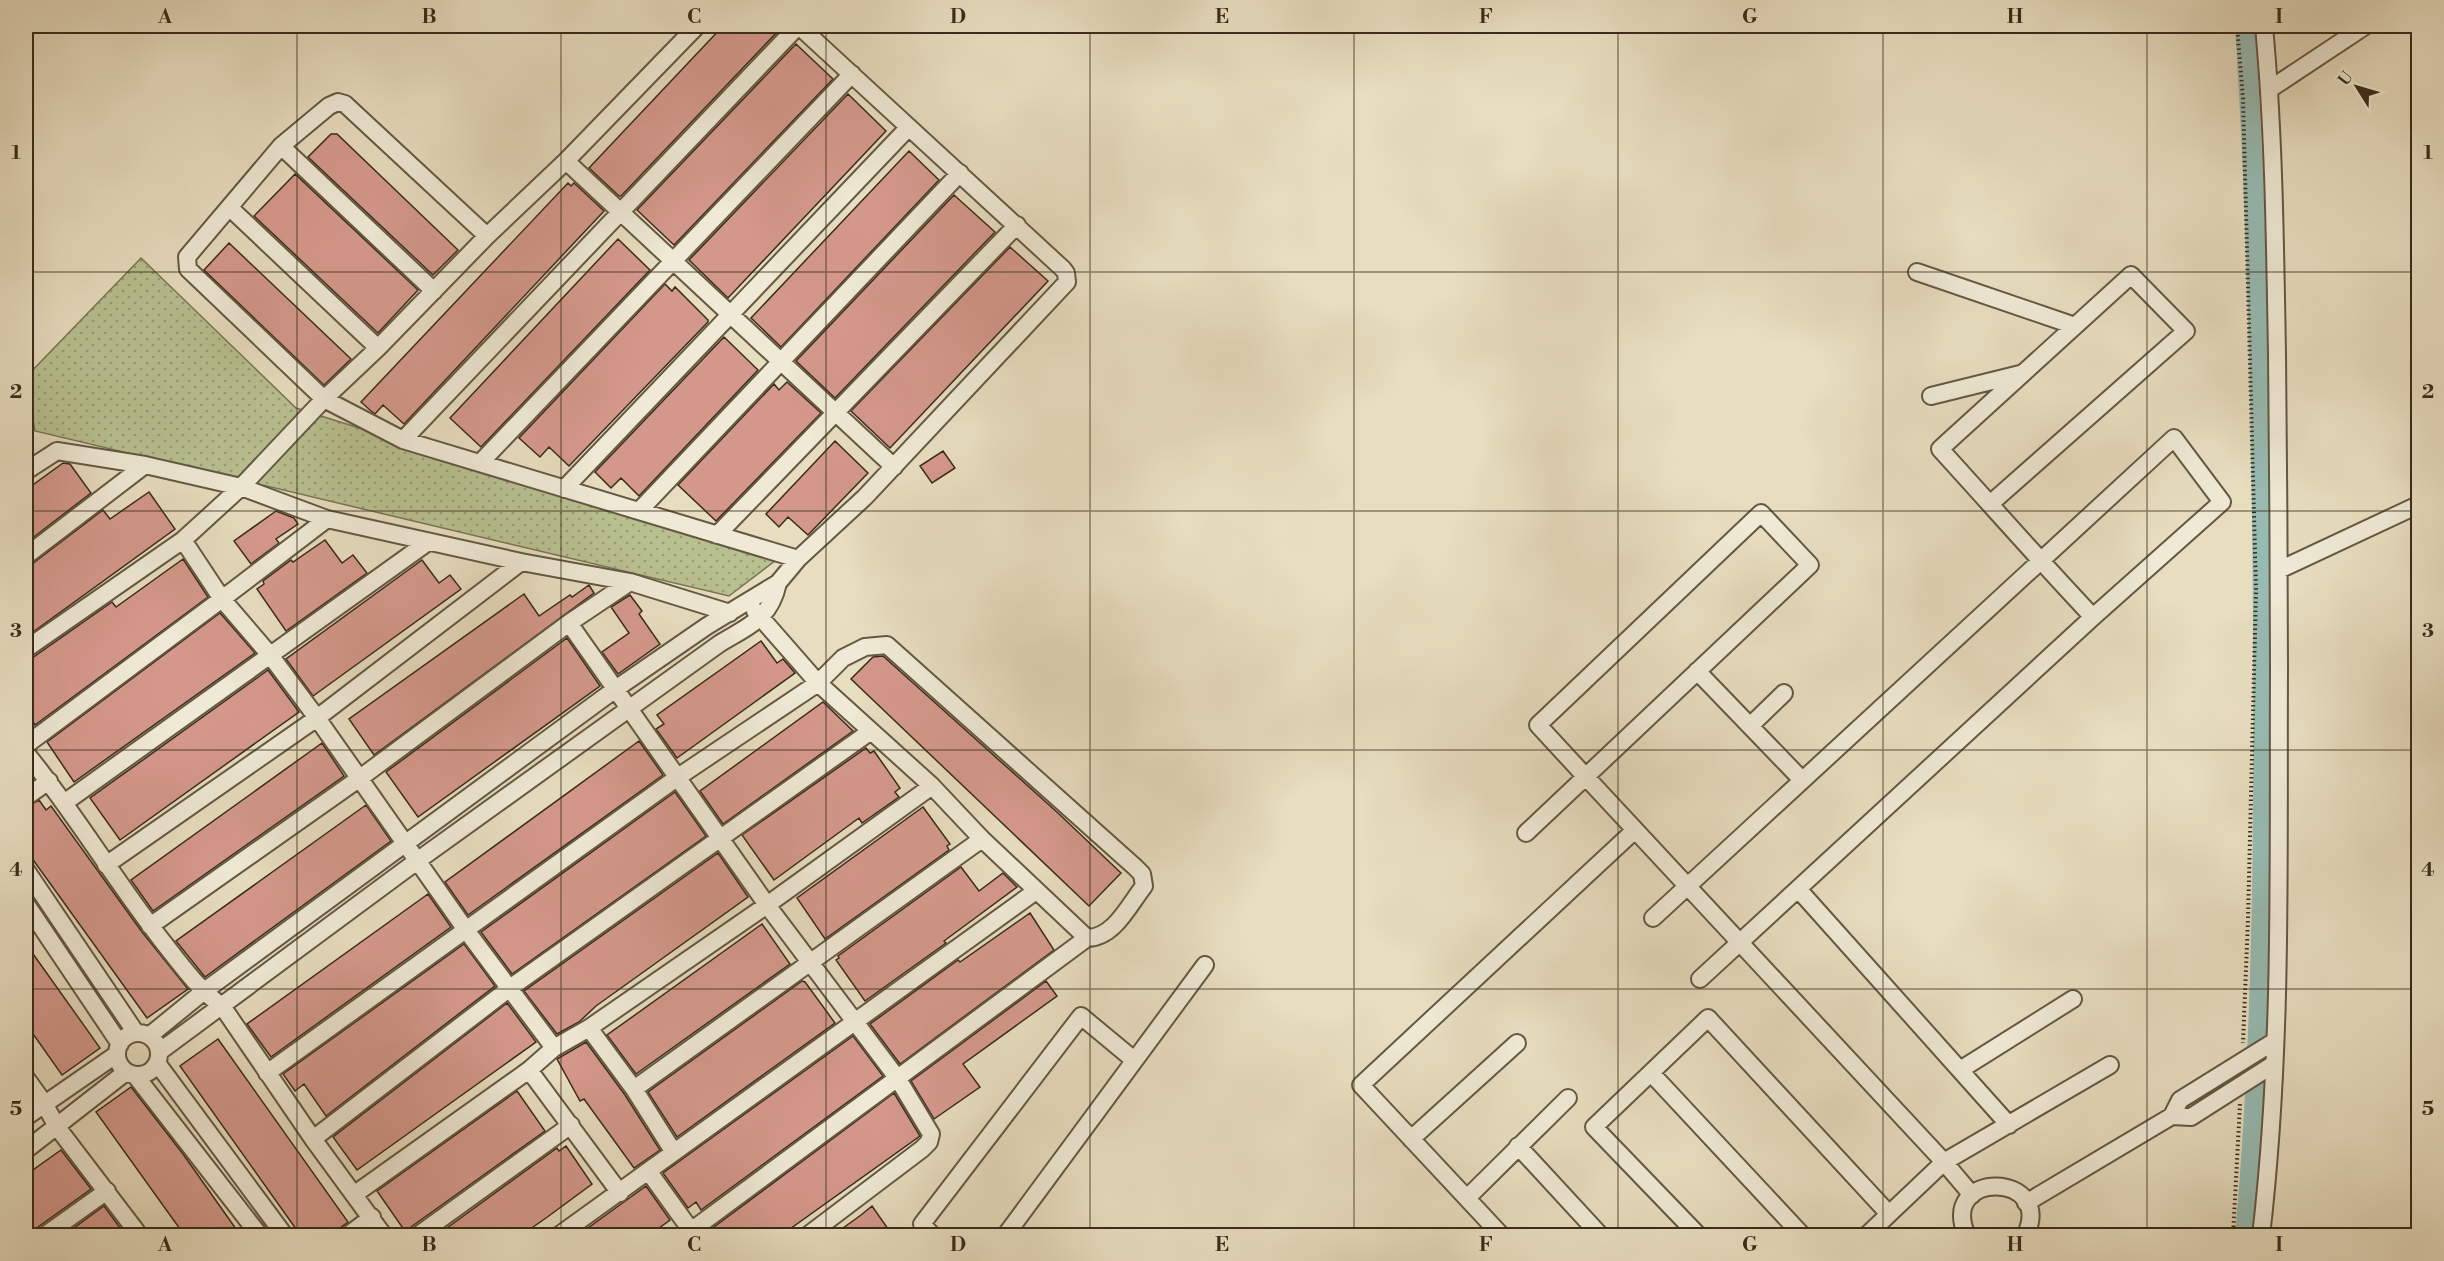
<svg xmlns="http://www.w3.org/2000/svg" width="2444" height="1261" font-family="'Libre Bodoni',serif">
<defs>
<pattern id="grass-dots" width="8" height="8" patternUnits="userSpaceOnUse" patternTransform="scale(1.5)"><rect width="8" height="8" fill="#b8c090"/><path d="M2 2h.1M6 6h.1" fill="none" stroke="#979c75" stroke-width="1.8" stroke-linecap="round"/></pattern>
</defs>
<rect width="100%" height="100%" fill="#e7ddbf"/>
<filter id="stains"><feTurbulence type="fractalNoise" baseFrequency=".00333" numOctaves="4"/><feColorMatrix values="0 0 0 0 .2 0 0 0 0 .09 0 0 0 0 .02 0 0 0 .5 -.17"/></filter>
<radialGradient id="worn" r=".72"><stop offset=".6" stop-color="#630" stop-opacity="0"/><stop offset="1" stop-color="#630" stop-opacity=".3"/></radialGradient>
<path fill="url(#grass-dots)" stroke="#787655" stroke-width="1.5" d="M141,258L296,408L776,560L729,596L35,431L26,377Z"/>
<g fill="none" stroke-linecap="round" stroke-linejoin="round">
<path stroke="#97bbb3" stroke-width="20" d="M2245,26C2258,228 2262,431 2263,634C2264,834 2263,1035 2245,1236"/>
</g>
<path fill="#d4988b" stroke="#392b1a" stroke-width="1.5" d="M723,26H776L780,29L621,196H619L589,168Z
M796,44L833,79L674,245L637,210Z
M848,94L886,131L728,298L689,260Z
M331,134H337L458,250L433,275L308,157Z
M909,151L939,180L781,347L751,318Z
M295,174L418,290L378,333L254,216Z
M568,183L571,186L574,183L604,211L404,424L383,405L375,414L371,411L361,402Z
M954,195L995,232L835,398L796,361Z
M618,239L650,270L481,447L450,418Z
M229,243L351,359L324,385L204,270Z
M1010,247L1048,281L890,448L851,411Z
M665,284L672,291L675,287L708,320V322L569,466L549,447L540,457L519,438Z
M724,337L758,370L639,496L621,478L611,488L595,472Z
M787,382L821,413L716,521L678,485L774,384L779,390Z
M835,441L868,473L808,535L788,517L779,527L766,514Z
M943,451L955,468L932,483L920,466Z
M63,463L70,464L91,493L26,543V490Z
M149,492L175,529L26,637V566L32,564L103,510L110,519Z
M276,511L294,518L298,524L276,539L279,543L251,564L234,541Z
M325,540L342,563L353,555L367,573L286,631L257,589L264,584L263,581L291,560L293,562Z
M183,559L208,597L35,725L26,711V659L32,658L112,602L116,607Z
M422,560L439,583L450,575L461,589L313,696L286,659Z
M589,585L594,593L374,755L349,719L524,594L539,616L570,595L572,597Z
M630,595L642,611L639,614L660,644L618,674L602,652L629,633L611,607Z
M220,613L255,653L74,782L47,742Z
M567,638L600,686L418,817L386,772Z
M761,641L777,663L783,659L795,673L677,758L656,729L664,724L657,715Z
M883,656L1058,813L1121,873L1089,906L851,679L873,657Z
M268,670L299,712L120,840L90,798Z
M823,702L853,731L723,824L700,791Z
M639,741L663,775L468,915L445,882Z
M322,743L344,776L153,911L131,880Z
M866,748L870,753L874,751L900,788L895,792L899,797L862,823L859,818L774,880L742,835Z
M675,792L706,836L512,974L481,932Z
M39,800L46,810L51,806L142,932L188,989L147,1018L26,850V807Z
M366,805L391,841L205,977L176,941Z
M923,807L950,844L947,846L949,850L825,939L797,898Z
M718,853L748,897L596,1006L579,1022L557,1034L524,991Z
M961,867L979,891L1003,873L1017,887L944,941L946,943L865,1001L836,960L839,958L838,956Z
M428,894L451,927L271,1057L247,1024Z
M1030,913L1054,950L900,1064L870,1024L958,960L960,962Z
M762,924L790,964L636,1074L607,1035Z
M26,944L100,1048L62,1075L26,1024Z
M464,944L495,986L326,1116L304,1084L295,1091L283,1074Z
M802,981L805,982L835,1023L677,1137L648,1092Z
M1046,981L1057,996L963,1064L980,1087L934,1119L911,1081Z
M507,1003L536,1042L357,1170L333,1137Z
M853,1036L883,1076L701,1210L696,1202L688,1208L663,1173Z
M218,1039L348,1222L340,1228L337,1236H301L180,1066Z
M586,1042L625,1095L660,1150L634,1168L584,1099L580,1101L557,1059Z
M131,1087L183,1154L241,1236H185L96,1112Z
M517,1091L545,1131L411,1227L407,1234L377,1191Z
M894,1093L920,1136L780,1236H720L714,1227Z
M566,1146L592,1184L546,1218L520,1236H436L557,1148L559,1151Z
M61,1150L91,1189L38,1227L34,1236H30L26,1230V1175Z
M646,1186L670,1220L648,1236H577Z
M104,1206L126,1236H63Z
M872,1206L893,1236H832L861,1215Z"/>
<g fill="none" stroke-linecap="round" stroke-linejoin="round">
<defs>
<path id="street" d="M2270,89L2365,26
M281,146L434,291
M566,161L894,467
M230,208L378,348
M487,236L345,104L338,102L329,106L281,146L187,257L188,269L324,399L403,440L798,559
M1917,272L2075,326
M1931,396L2020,374
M403,440L798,26
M480,463L852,74
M26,471L57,451L145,465L241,487L327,519L521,562L630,582L730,613
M564,489L909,127
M1990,504L2186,331L2131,275L1940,449C1991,505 2041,562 2093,617
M639,511L960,173
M717,535L1017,225
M183,540L222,599L270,655L317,718L466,930L554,1048
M26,556L145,465
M2279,570L2418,505
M755,611L818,683L932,786L982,839L1087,938
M569,623L767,905L898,1079L931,1134L929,1142L922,1149L807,1236
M26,649L183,540L241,487L324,399L378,348L487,236L566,161L697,26
M1697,671L1802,780
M1750,726L1784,693
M26,745L222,599L327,519
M26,753C75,813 115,881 163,942C182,966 197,988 222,1006L313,1139L384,1236
M26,797L49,781
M64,803L428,542
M1526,833L1810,565L1761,513L1538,725L1585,776L1944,1162L1972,1195
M106,865L317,718L521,562
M26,870L136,1033
M1798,889L2009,1125
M26,904L120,1044
M1653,918L2174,438L2222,502L2093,617L1700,979
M150,926L360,778L569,623L630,582
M589,1028L634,1089L673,1151
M117 1054a21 21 0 1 1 42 0a21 21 0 1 1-42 0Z
M149,1036L203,992L617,688L707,626L778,583L798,559L865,497L1067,282L1066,273L1063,269L799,26
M159,1052L417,861L719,644C748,626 770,620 778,583
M157,1063L285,1236
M529,1070L620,1193
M1960,1070L2073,999
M267,1073L678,777L818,683L843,658L865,647L887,645L1135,867L1142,874L1144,886C1129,905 1114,938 1087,938L684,1236
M1651,1073L1803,1236
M135,1075L260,1236
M26,1078L44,1103L57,1127L140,1236
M634,1089L982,839
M2172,1116L2180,1100L2275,1041
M26,1117L117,1054
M313,1139L510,988L871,731
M1411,1139L1517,1043
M1518,1146L1601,1236
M26,1150L126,1072
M649,1172L695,1236
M355,1194L529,1070L554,1048L589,1028L767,905L932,786
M1467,1198L1568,1098
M2026,1203L2172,1116L2191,1117L2274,1064
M44,1236L107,1191
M347,1236L372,1217
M417,1236L571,1125
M558,1236L1036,891
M933,1236L922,1224L1081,1016L1134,1060
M1005,1236L1205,965
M1502,1236L1361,1085L1635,830
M1699,1236L1594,1127L1708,1018L1889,1214
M1866,1236L1944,1162L2110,1065
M1967,1236C1937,1168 2057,1172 2025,1236
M2261,1236C2283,1048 2278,858 2279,670C2279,565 2278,459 2277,354C2275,244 2274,135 2264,26"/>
</defs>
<use href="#street" stroke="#645843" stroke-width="20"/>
<path stroke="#392b1a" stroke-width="4" stroke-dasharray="1.5 3" stroke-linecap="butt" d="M2237,26L2243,99L2256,591L2248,919L2243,1043
M2233,1236L2240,1104"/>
<use href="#street" stroke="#efe9d5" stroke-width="16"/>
</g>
<path fill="none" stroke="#392b1a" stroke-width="1.5" stroke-opacity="0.55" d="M297,26V1236M561,26V1236M826,26V1236M1090,26V1236M1354,26V1236M1618,26V1236M1883,26V1236M2147,26V1236M26,272H2418M26,511H2418M26,750H2418M26,989H2418"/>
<rect width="2444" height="1261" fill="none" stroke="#e7ddbf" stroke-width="66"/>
<g transform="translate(2357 87) rotate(307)" stroke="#efe9d5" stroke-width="4.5" paint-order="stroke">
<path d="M0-4.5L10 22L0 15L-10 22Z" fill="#392b1a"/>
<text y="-9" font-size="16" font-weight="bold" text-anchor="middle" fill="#392b1a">U</text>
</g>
<rect x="33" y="33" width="2378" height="1195" fill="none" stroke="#392b1a" stroke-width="2"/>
<g font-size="20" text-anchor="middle" font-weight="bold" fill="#392b1a">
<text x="165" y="23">A</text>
<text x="429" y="23">B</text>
<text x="694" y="23">C</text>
<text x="958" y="23">D</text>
<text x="1222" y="23">E</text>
<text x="1486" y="23">F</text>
<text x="1750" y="23">G</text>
<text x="2015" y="23">H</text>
<text x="2279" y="23">I</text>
<text x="16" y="159">1</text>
<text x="2428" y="159">1</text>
<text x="16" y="398">2</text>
<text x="2428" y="398">2</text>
<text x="16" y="637">3</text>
<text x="2428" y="637">3</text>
<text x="16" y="876">4</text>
<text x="2428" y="876">4</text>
<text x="16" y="1115">5</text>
<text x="2428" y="1115">5</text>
<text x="165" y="1251">A</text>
<text x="429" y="1251">B</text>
<text x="694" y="1251">C</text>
<text x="958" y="1251">D</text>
<text x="1222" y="1251">E</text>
<text x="1486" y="1251">F</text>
<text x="1750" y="1251">G</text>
<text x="2015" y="1251">H</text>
<text x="2279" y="1251">I</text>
</g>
<rect width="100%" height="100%" filter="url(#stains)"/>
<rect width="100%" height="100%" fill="url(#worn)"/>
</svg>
